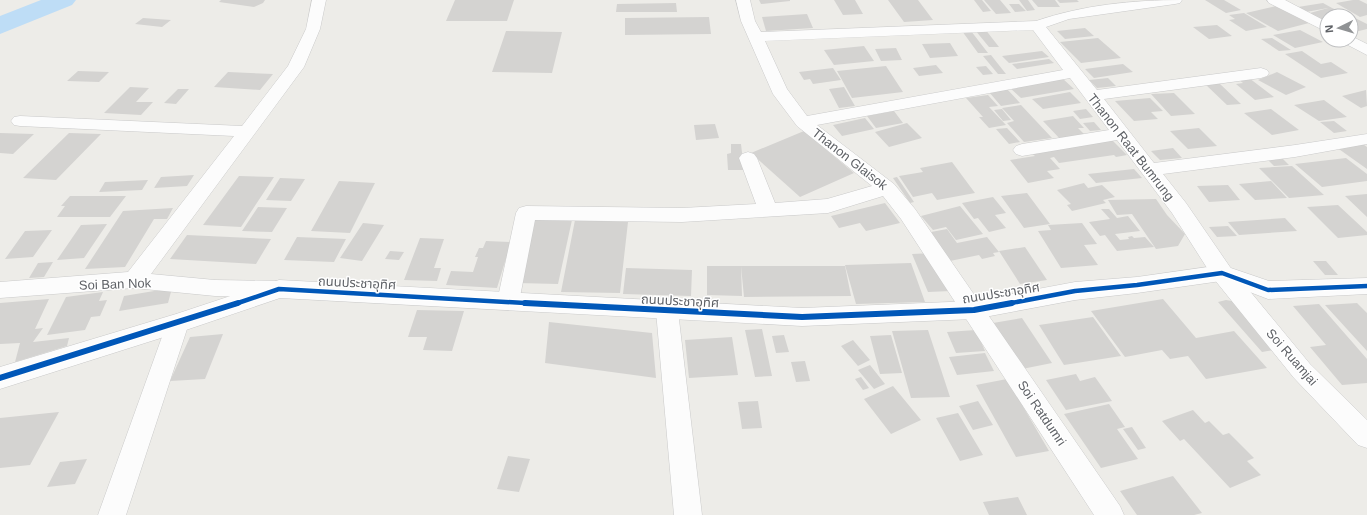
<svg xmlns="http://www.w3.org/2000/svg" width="1367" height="515" font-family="Helvetica,'Noto Sans Thai',sans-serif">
<rect width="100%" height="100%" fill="#edece8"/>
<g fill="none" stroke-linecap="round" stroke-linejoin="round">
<path fill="#beddf6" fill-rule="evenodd" d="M41,0H76L72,5L0,34V16Z"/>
</g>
<path fill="#d4d3d1" d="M221,0H265L263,3L254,7L219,2Z
M455,0H514L507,21H446Z
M759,0H790V1L761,4Z
M834,0H855L863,14L843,15Z
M888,0H918L933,20L904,22Z
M974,0H982L991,11L983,12Z
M984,0H1000L1011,13L996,14Z
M1019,0H1028L1035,10L1027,11Z
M1032,0H1055L1060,7H1038Z
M1057,0H1077L1079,2L1060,3Z
M1205,0H1224L1241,10L1226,13Z
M1353,0H1359L1367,4V15L1360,17L1336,3Z
M676,3L677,12H616L617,4Z
M1323,3L1332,8L1350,16H1327V22L1322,21L1310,13L1328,8L1306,12L1298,7Z
M1009,4H1019L1026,11L1015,12Z
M1276,6L1309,23L1278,31L1246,13Z
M1244,13L1267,27L1246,31L1229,20L1235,19L1229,15Z
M807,14L813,28L766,31L762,17Z
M1351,16L1367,24V29L1351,33Z
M709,17L711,34L625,35V18Z
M143,18L171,20L162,27L135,24Z
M1217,25L1232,36L1209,39L1193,27Z
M1085,28L1094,36L1065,39L1057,31Z
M985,29L999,47H989L975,30Z
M1300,30L1323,42L1295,48L1273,35Z
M506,31L562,32L552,73L492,72Z
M962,31H971L988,53H978Z
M1098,38L1121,58L1081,63L1060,42Z
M1272,38L1291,50L1279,51L1261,39Z
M950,43L958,56L930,58L922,44Z
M864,46L874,61L834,65L824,50Z
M896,48L902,60L881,61L875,49Z
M1042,51L1049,57L1009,63L1002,56Z
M1302,51L1321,64L1331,62L1348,73L1321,78L1285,54Z
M991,55L1006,74H998L983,56Z
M1049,59L1054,63L1017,69L1012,64Z
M1123,64L1133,72L1094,78L1085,69Z
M936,65L943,73L919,76L913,68Z
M886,66L903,92L852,98L837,71Z
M986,66L993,74L983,75L976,67Z
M833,68L841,80L813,84L810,79L804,80L799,72Z
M78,71L109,72L99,82L67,81Z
M228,72L273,74L260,90L214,87Z
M1277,72L1306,87L1286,95L1258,80Z
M1062,78L1074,89L1021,98L1009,87Z
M1108,78L1116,86L1097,88L1089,80Z
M1249,78L1274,97L1255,100L1236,84L1243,83L1238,79Z
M1219,83L1241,104L1227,105L1205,84Z
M130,87L149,88L136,102H153L141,115L104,113Z
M844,87L855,106L839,108L829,89Z
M178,89H189L176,104L164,103Z
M1007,89L1020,103L1001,106L989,92Z
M1366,90L1367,106L1361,108L1342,96Z
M1070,92L1081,103L1043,109L1032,99Z
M1174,93L1195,114L1171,116L1151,94Z
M988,95L998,106L989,107L1006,125L989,128L979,117H983L966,98Z
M1150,98L1163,111L1151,112L1158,119L1134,121L1115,101Z
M1324,100L1347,117L1319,121L1294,105Z
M1021,105L1052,138L1024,142L1007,123L1014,121L1002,108Z
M1002,109L1011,120L1003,121L994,110Z
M1086,109L1093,117L1080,119L1073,111Z
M1271,109L1299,130L1272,135L1244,113Z
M894,111L903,123L876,128L867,116Z
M1073,116L1084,128H1078L1087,137L1062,141L1043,121Z
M865,118L874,129L842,136L833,125Z
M1334,121L1347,131L1334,133L1320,122Z
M1094,122L1101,130L1090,131L1083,123Z
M907,123L922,138L889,147L875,132Z
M715,124L719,138L696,140L694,125Z
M1007,128L1020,142L1009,144L996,129Z
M1199,128L1217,146L1188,149L1170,131Z
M804,131L854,173L800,197L751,153Z
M0,133L34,134L13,154L0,153Z
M69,133L101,134L56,180L23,178Z
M1112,140L1127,155L1116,157L1114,155L1059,163L1054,157L1050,158L1060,169L1047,171L1054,178L1028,183L1010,160L1035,156L1030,152Z
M1360,142L1367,147V169L1336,147Z
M731,144H741L744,170H728L727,154L731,153Z
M1173,148L1182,158L1160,160L1151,151Z
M1346,158L1367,174V181L1322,187L1295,164Z
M1283,159L1289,165L1274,166L1268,160Z
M952,162L975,193L937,200L932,193L913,197L899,176L923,172L920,168Z
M1292,166L1324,195L1289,198L1259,168Z
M1134,169L1142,178L1096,183L1088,174Z
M194,175L187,186L154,188L161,177Z
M239,176L274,177L241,227L203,225Z
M897,177L914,202L910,203L893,178Z
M280,178L305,179L291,201L266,200Z
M148,180L142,190L99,192L105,182Z
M339,181L375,183L350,233L311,231Z
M1271,181L1287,198L1255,200L1239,184Z
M1084,183L1088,188L1102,185L1115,197L1103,200L1106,203L1072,211L1067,205L1071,204L1057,190Z
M1228,185L1240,200L1209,202L1197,186Z
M1027,193L1050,224L1024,228L1001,196Z
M1367,194V217L1345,196Z
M70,196H126L110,217H57L65,206H61Z
M993,197L1006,213L995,215L1006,228L989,232L978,218L974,219L962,203Z
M1156,199L1167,215L1185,234L1178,246L1156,249L1132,214L1117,215L1108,200Z
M885,203L900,223L866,231L860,223L839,228L831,216Z
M1338,205L1367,232V235L1338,238L1307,207Z
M960,206L983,234L956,240L946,227L933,230L921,216Z
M258,207L287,208L272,232L242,231Z
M173,208L167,219H154L125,267L85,269L123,211Z
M1101,209H1109L1117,218L1128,216L1140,231L1115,234L1120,240L1129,239L1128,237L1132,236L1134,238L1145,237L1154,247L1117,251L1105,235L1100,236L1089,222L1110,219Z
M1285,218L1297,231L1239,235L1228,222Z
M533,219L572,220L558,284L517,283Z
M575,220L628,222L620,293L561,292Z
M363,223L384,225L362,261L340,258Z
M1082,223L1097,244L1084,245L1098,265L1061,268L1038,231L1051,230L1048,225Z
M107,224L84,258L57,260L81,225Z
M1228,226L1237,236L1217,237L1209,227Z
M947,229L957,243L987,237L999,252L993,253L995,256L982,259L979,255L950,261L931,232Z
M52,230L33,257L5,259L25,231Z
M187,235L271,239L256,264L170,259Z
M297,237L346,239L334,262L284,260Z
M420,238L444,239L434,268H441L437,281L404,280Z
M486,241L511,242L497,288L446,285L451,271L473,272L478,257H475L479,248H483Z
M1025,247L1047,280L1020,284L999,251Z
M390,251L404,252L399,260L385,259Z
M934,253L951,291L928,292L912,254Z
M1313,261H1326L1338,275H1325Z
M53,262L44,277L29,278L38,263Z
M911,263L925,302L856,304L845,265Z
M707,266H741L742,296L707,295Z
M741,266H845L851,296L744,297Z
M626,268L692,270L691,296L623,294Z
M172,288L168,303L119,311L124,296Z
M103,292L99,301L107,300L100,316L91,317L85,330L47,335L66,297Z
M49,299L35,329L43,328L33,342L69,338L67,346L15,362L20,343L0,344V303Z
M1163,299L1196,338L1234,331L1267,368L1206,379L1188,356L1170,359L1162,350L1125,357L1091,311Z
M1226,300L1232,301L1239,305L1279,349L1262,352L1218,302Z
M1357,303L1367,313V351L1325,305Z
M1319,304L1367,359V383L1342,385L1310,347L1326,345L1293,306Z
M417,310L464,311L452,351L423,350L427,337H408Z
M1093,317L1121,356L1064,365L1039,325Z
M1022,318L1052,363L1022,369L993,323Z
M549,322L652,333L656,378L545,363Z
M762,329L772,376L755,377L745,330Z
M928,330L950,397L911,398L892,331Z
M976,330L985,351L956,353L947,332Z
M223,334L205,379L170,381L190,337Z
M784,335L789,352L776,353L772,336Z
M891,335L902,373L880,374L870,336Z
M732,337L738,375L689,378L685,340Z
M853,340L870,360L858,366L841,346Z
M985,353L994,371L957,375L949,357Z
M805,361L810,381L796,382L791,362Z
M870,365L885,384L874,389L858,370Z
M1076,374L1080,381L1095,377L1112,401L1066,410L1046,380Z
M861,377L869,388L863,390L855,379Z
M1007,379L1049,451L1016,457L976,385Z
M893,386L921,420L891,434L864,399Z
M758,401L762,428L742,429L738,402Z
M978,401L993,425L973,430L959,406Z
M1109,404L1125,427L1117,429L1138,459L1101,468L1064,414Z
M1193,410L1205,423L1209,421L1223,435L1229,433L1254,458L1247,461L1261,475L1230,488L1184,439L1180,441L1162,421Z
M59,412L30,465L0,468V418Z
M958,413L983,455L960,461L936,418Z
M1132,427L1146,448L1138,450L1123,429Z
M508,456L530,459L519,492L497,489Z
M87,459L75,484L47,487L60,462Z
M1173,476L1202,513L1194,515H1137L1120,491Z
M1018,497L1027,515H989L983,502Z"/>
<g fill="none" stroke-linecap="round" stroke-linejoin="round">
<defs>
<path id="street" d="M312,0H326L320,29L304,67L151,274L215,280L279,281L287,283L290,289L287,295L279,297L215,296L134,288L0,298V282L128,272L234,136L20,126L14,125L11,121L14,117L20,116L242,126L288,66L306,29Z
M736,0H750L755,21L761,32L1036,21C1083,5 1133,0 1182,0L1180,3L1175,4L1069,19L1046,27L1097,90L1261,68L1267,70L1269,73L1267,76L1261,78L1104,99L1154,163L1295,145L1367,134V144L1295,157L1163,174L1186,203L1230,267L1310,364L1367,420V448L1358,445L1294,378L1214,279L1172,213L1117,140L1022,156L1016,154L1013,150L1016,146L1022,144L1109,130L1070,78L817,125L894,184L915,209L1120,506L1124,515H1094L901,219L883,196L828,213L682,222L535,220L519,302L516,308L508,310L500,308L497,302L516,213L519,208L526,206L682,208L756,204L739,158L742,154L748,152L754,154L757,158L775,203L827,199L872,186L797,126L773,94L741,21ZM1033,30L1063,70L807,116L787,89L765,41Z
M1267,0H1285L1327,22V32L1269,3Z
M1351,36L1367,44V55L1344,43L1341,40H1351Z
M667,302L675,305L678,311L702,515H674L656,311L659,305Z
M178,314L186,317L189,323L126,515H98L167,323L170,317Z"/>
<path id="secondary" d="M1222,265L1269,281L1367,278V294L1268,299L1221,281L1137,293L1075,300L974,319L802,326L280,298L186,330L0,389V367L176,314L279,280L802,308L974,301L1075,282L1137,277Z"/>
</defs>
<use href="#street" stroke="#cacaca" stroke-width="1"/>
<use href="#secondary" stroke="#c9c9c9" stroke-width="1"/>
<use href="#street" fill="#fcfcfc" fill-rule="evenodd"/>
<use href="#secondary" fill="#fcfcfc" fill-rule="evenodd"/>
<defs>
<path id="cycleway-far1" d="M235,304L279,289L542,304
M1006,304L1075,291L1137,285L1222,273L1268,290L1367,286"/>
<path id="cycleway" d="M525,303L802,317L974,310L1012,303
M0,378L238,303"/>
</defs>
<use href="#cycleway-far1" stroke="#fff" stroke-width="7"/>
<use href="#cycleway" stroke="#fff" stroke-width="8"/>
<use href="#cycleway-far1" stroke="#0057b8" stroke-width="4.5"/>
<use href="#cycleway" stroke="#0057b8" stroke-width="6"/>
</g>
<g text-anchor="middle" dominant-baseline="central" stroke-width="3" stroke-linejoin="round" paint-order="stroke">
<g font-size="13" fill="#5e6166" stroke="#fff">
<text transform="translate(1131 147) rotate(52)">Thanon Raat Bumrung</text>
<text transform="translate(850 159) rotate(38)">Thanon Glaisok</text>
<text transform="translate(357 283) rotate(3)">ถนนประชาอุทิศ</text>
<text transform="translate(115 284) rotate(-2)">Soi Ban Nok</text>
<text transform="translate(1001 293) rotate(-9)">ถนนประชาอุทิศ</text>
<text transform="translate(680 301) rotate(3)">ถนนประชาอุทิศ</text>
<text transform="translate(1292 357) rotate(49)">Soi Ruamjai</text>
<text transform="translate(1042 413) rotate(56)">Soi Ratdumri</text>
</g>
</g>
<g transform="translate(1339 28) rotate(265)"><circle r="19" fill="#ffffff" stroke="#bfc0c2"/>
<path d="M0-3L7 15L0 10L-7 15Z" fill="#909294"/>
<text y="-6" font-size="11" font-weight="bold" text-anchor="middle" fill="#5e6166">N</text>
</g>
</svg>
